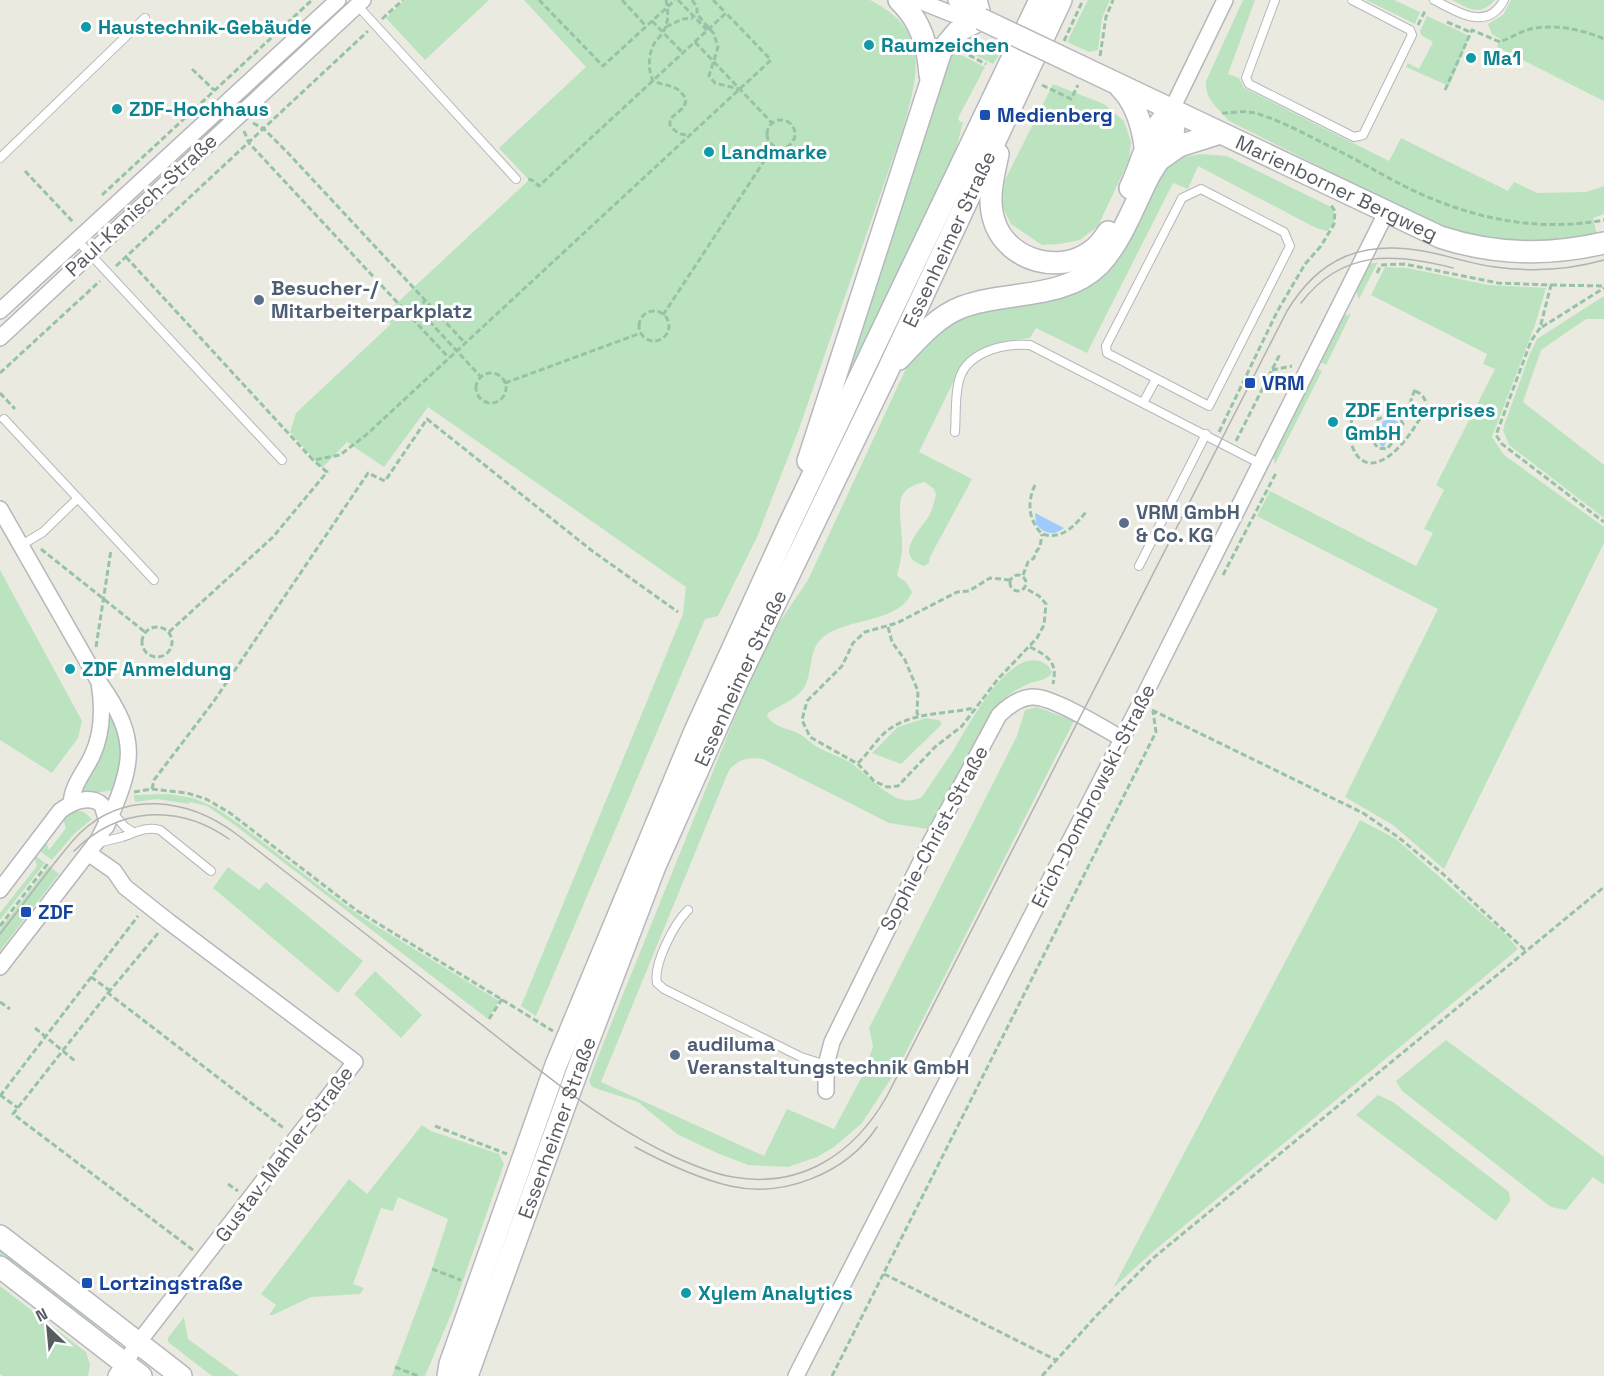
<svg xmlns="http://www.w3.org/2000/svg" width="1604" height="1376" font-family="'Space Grotesk',sans-serif">
<rect width="100%" height="100%" fill="#ebeae0"/>
<path fill="#bce3bf" d="M405,0H489L425,60L386,18Z
M524,0H870C932,31 918,74 903,129L799,429L757,537L718,616L705,619L536,1016L521,1006L683,614L686,587L428,407L384,467L347,442L322,468L290,432L296,413L391,324L383,316L529,180L499,148L586,67Z
M1088,0H1110L1102,18L1098,50L1089,52L1067,42Z
M1243,0H1255L1228,74L1239,78L1244,88L1389,161L1401,138L1508,191L1514,182L1537,193L1586,192L1604,186V214L1593,218L1597,235L1546,242L1501,240L1457,231L1412,213L1229,121C1217,106 1205,101 1206,81Z
M1366,0H1394L1420,12L1415,24Z
M1452,0H1495C1479,17 1470,9 1452,0Z
M1511,0H1604V101L1497,47L1500,39L1492,34L1488,24L1503,15Z
M1427,16L1470,36L1449,86L1406,67L1408,63L1419,69L1433,42L1421,35L1420,31Z
M974,36L1003,49L993,64L957,46L961,42Z
M951,50L985,67L958,118L960,122H963L954,157L831,418Z
M1053,84L1104,104L1124,121L1131,142L1129,160L1098,226L1080,240L1059,244L1042,245L1011,224L1001,204L1005,180Z
M1183,151L1185,157L1201,154L1227,156L1331,207C1337,216 1335,224 1327,231L1316,228L1198,166L1188,189L1173,183L1087,353L1036,328L1030,338C1004,341 979,343 962,364L919,452L972,479L930,557L929,563L924,566C891,555 922,529 930,514C933,508 934,501 936,495L934,489L925,482C916,484 906,487 902,496C897,504 903,536 902,548C902,557 899,567 897,576L906,582L912,592C899,624 845,617 821,639C809,650 812,673 805,686C799,698 779,706 768,713L767,716C775,729 791,728 803,736C806,738 810,742 814,745C825,752 839,756 851,763C866,774 878,788 895,797C904,801 913,802 922,797C932,782 943,766 953,751C968,727 1006,652 1039,661C1046,663 1050,667 1052,673C1045,682 1035,680 1026,685C1015,690 1005,697 997,705L928,829L889,823L763,759C749,757 739,759 729,770L601,1082L764,1156L787,1109L834,1129L865,1071L873,1046L869,1028L1017,736L1025,710L1037,707L1074,721L898,1068L862,1123L834,1147L817,1157L788,1167L748,1165L717,1153L677,1134L638,1102L592,1087L589,1081L603,1044L751,677L779,623L808,580L909,362L924,341L957,316L1054,295L1150,181Z
M1378,262L1359,299L1355,289L1370,264Z
M1385,267L1408,268L1488,285L1546,288L1535,325L1492,437L1504,455L1604,527V543L1444,869L1393,825L1345,797L1438,609L1257,516L1270,491L1416,566L1433,533L1424,529L1444,490L1436,485L1495,369L1483,364L1487,354L1371,295Z
M1604,296V319H1586L1541,350L1523,402L1604,465V518L1509,445L1503,430L1505,423L1529,356L1537,339Z
M1351,314L1326,365L1319,361L1341,316Z
M1316,367L1322,371L1275,464L1272,453Z
M0,570L82,721L78,738L52,773L0,740Z
M111,713C128,740 122,761 113,790L88,794L81,790L105,744Z
M926,718L939,720L942,724L901,764L872,753L898,727Z
M168,794L193,798L216,808L238,823L326,891L365,919L499,1001L488,1019L236,826L207,806L190,802L189,804L157,799L135,802L134,795Z
M74,810L84,812L92,819L74,834L52,860L37,849L45,839L49,850L66,828L62,816Z
M1360,820L1396,839L1506,935L1518,949L1155,1250L1113,1288Z
M33,854L45,863L0,920V913L37,866Z
M49,866L59,874L0,951V929Z
M228,867L259,890L266,882L363,961L338,993L213,888Z
M375,971L422,1015L401,1038L354,994Z
M1446,1040L1604,1157V1185L1593,1177L1566,1210L1551,1207L1402,1091L1396,1081Z
M1378,1095L1393,1102L1509,1192L1510,1201L1496,1221L1356,1115Z
M422,1125L431,1131L499,1154L504,1164L452,1312L425,1376H392L432,1269L448,1219L398,1197L393,1211L381,1208L353,1284L364,1288L360,1294L311,1297L273,1315H269L276,1305L261,1294L349,1179L367,1194Z
M0,1245L101,1320L92,1331L0,1258Z
M0,1286L86,1352L90,1365L88,1376H3L0,1374Z
M184,1317L188,1339L239,1376H212L168,1342V1338Z"/>
<path fill="#9fccfc" d="M1390,419L1397,421L1400,428L1392,439L1386,441L1384,447L1381,446L1377,440L1383,421Z
M1035,513L1064,528C1054,536 1044,534 1036,524Z"/>
<g fill="none" stroke-linecap="round" stroke-linejoin="round">
<defs>
<path id="lane" d="M1275,0L1246,78L1249,84L1354,137L1363,135L1412,35L1410,30L1352,0
M1434,0C1458,12 1487,32 1504,0
M357,5L516,179
M0,158L145,18
M1201,189L1284,232L1290,246L1209,406L1107,353L1106,346L1182,198Z
M77,240L282,460
M1143,403L1156,379
M4,419L154,580
M955,432C956,417 955,400 958,385C963,352 1003,343 1030,345L1261,464
M20,546L43,532L78,498
M1139,566L1206,434
M112,812L125,827L133,832
M98,843C106,841 114,839 122,837C135,833 145,826 160,830L211,871
M688,910C674,924 653,964 657,983L664,989L801,1057L826,1065"/>
<path id="street" d="M917,0L952,14L981,19
M956,0L981,19
M1171,111L1225,0
M0,311L338,0
M0,338L363,0
M0,509L99,682C141,741 133,764 106,827
M71,804C72,785 84,773 92,756C103,733 103,706 99,682
M88,853L114,871L125,887L168,921L355,1062L138,1343L116,1376
M0,890L60,811C72,802 90,794 102,805L107,822L98,840L0,967
M826,1091V1065L832,1042L927,849L999,715C1008,706 1019,698 1032,697C1053,696 1102,728 1123,739
M796,1376L1140,704L1386,213"/>
<g id="secondary">
<path d="M899,0C921,21 928,46 930,75"/>
<path id="s1" d="M1082,67L1440,237C1494,255 1548,256 1604,243"/>
<path d="M1120,87C1136,103 1142,124 1145,146"/>
<path d="M998,154C993,178 986,202 996,226C1011,261 1059,274 1090,252C1098,247 1103,240 1108,232"/>
<path d="M1162,158L1179,146L1220,133"/>
<path d="M1130,188C1144,159 1146,133 1171,111"/>
<path d="M899,359C918,339 936,317 962,307C1007,290 1063,301 1100,264C1122,240 1134,205 1149,176C1162,151 1181,142 1171,111"/>
<path d="M808,461L941,51L957,32L981,19L976,0"/>
<path d="M0,1236L181,1376"/>
<path d="M0,1267L141,1376"/>
<path d="M448,1376L450,1364L556,1065L695,731L788,527L1040,0"/>
<path id="s2" d="M467,1376L582,1058L655,866L738,680L887,372L1061,0"/>
</g>
</defs>
<use href="#lane" stroke="#b5b7bc" stroke-width="10"/>
<use href="#street" stroke="#b5b7bc" stroke-width="18"/>
<use href="#secondary" stroke="#b6b8be" stroke-width="24"/>
<path stroke="#96c3a7" stroke-width="3" stroke-dasharray="6 3" stroke-linecap="butt" d="M539,0L603,66L675,0
M622,0L646,26
M666,0C668,9 669,19 665,28C663,34 657,39 654,44C648,55 648,70 653,81C667,87 679,84 686,100L684,107L670,119V125C675,132 680,135 689,135
M678,0L707,30
M692,0L697,7V14L714,34L718,47L709,76L715,83L739,89
M713,0L726,13
M382,19L403,0
M652,21L683,53
M1447,22L1470,32
M1418,25L1425,11
M666,27L682,19L693,18
M1064,41L1083,0
M695,42L773,124
M961,51L986,64
M1100,56L1106,17L1113,0
M192,69L214,90
M1042,85L1071,99L1078,85
M1445,90L1472,30L1500,42C1510,38 1520,32 1530,29C1555,24 1581,29 1604,39
M1222,113C1231,113 1241,111 1249,112C1271,115 1309,136 1329,146C1354,158 1377,172 1402,185C1465,217 1534,233 1604,220
M767 134a14 14 0 1 1 28 0a14 14 0 1 1-28 0Z
M253,123L264,129L287,152L465,343
M244,131L249,143L449,358
M25,171L73,222
M102,195L312,0
M126,257L313,460L340,455L366,435L771,60L726,13L539,186L532,180L527,179
M116,266L368,31
M1377,273L1381,265L1404,264L1498,283L1551,285L1540,328L1531,341L1496,435L1502,444L1604,522
M1551,285L1604,286
M417,308L481,377
M639 326a15 15 0 1 1 30 0a15 15 0 1 1-30 0Z
M409,315L425,301
M663,315L774,146
M1542,327L1604,288
M1272,370L1292,366
M0,373L100,281
M476 388a15 15 0 1 1 30 0a15 15 0 1 1-30 0Z
M505,383L641,333
M1415,391C1423,394 1428,401 1425,410
M0,393L15,409
M1399,416L1392,414L1378,419L1375,444L1378,448L1387,449L1399,434L1403,424L1399,416L1408,409L1415,389
M1352,419C1345,442 1358,476 1386,458C1403,447 1415,427 1425,410L1409,406
M1219,432L1277,312L1305,264L1321,246L1334,224L1335,211L1330,204
M1236,441L1280,354
M1035,485C1027,502 1028,520 1042,534C1061,540 1074,527 1086,512
M41,549L145,632
M1010 583a8 8 0 1 1 16 0a8 8 0 1 1-16 0Z
M1023,575L1028,562L1034,558L1035,553L1040,547L1042,534
M1223,575L1276,473
M1010,580L990,578L969,591L957,592L897,623L865,632L853,643L842,666L807,701L802,720L810,737L858,764L874,781L887,787L898,786L935,747L962,726L998,679L1037,638L1044,625L1046,604L1039,596L1025,588
M142 642a15 15 0 1 1 30 0a15 15 0 1 1-30 0Z
M888,627L892,642L905,660L918,691L917,713L919,717
M169,632L273,537L327,472L313,460
M96,647L111,550
M1030,647C1048,656 1058,662 1053,684
M1152,710L1363,813L1398,837L1443,874L1526,951
M858,763C870,752 878,736 891,728C914,712 948,714 974,708
M152,789L154,780L214,701L368,473L385,481L427,419L591,550L678,612
M134,792L152,789L187,793L206,799L230,813L356,910L553,1031
M0,926L49,862
M91,977L109,990
M108,993L159,932
M0,1002L10,1009
M489,1019L502,999
M35,1028L75,1061
M0,1095L18,1108
M0,1096L138,916
M435,1126L507,1154
M228,1184L238,1191
M193,1250L13,1114L108,993L285,1129
M432,1269L461,1280
M884,1274L1056,1360
M395,1367L418,1376
M832,1376L1156,732L1153,711
M1042,1376L1097,1315L1152,1259L1604,887"/>
<use href="#lane" stroke="#fff" stroke-width="8"/>
<use href="#street" stroke="#fff" stroke-width="15"/>
<use href="#secondary" stroke="#fff" stroke-width="21"/>
<path stroke="#b1b2b2" stroke-width="1.5" d="M1301,303C1342,249 1394,253 1453,268
M74,851C118,807 178,803 229,839
M0,934C18,911 35,888 53,865C62,854 70,843 80,833C125,790 187,798 235,833C313,893 391,953 468,1014C535,1066 599,1122 677,1158C695,1166 714,1174 733,1177C801,1189 854,1154 887,1096L1287,311C1319,258 1362,240 1423,251C1447,255 1470,264 1495,267C1531,272 1569,270 1604,260
M635,1147C665,1163 696,1178 730,1186C783,1198 846,1174 877,1127"/>
<defs>
<path id="secondary-bridge" d="M981,19L1082,67"/>
</defs>
<use href="#secondary-bridge" stroke="#b6b8be" stroke-width="24" stroke-linecap="butt"/>
<use href="#secondary-bridge" stroke="#fff" stroke-width="21"/>
</g>
<g fill="#0f9aa8" stroke="#fff" stroke-width="2">
<circle cx="86" cy="27" r="6"/>
<circle cx="869" cy="45" r="6"/>
<circle cx="1471" cy="58" r="6"/>
<circle cx="117" cy="109" r="6"/>
<circle cx="709" cy="152" r="6"/>
<circle cx="1333" cy="422" r="6"/>
<circle cx="70" cy="669" r="6"/>
<circle cx="686" cy="1293" r="6"/>
</g>
<g fill="#1a4fb4" stroke="#fff" stroke-width="2">
<rect x="979" y="109" width="12" height="12" rx="3"/>
<rect x="1244" y="377" width="12" height="12" rx="3"/>
<rect x="20" y="906" width="12" height="12" rx="3"/>
<rect x="81" y="1277" width="12" height="12" rx="3"/>
</g>
<g fill="#5c6f8a" stroke="#fff" stroke-width="2">
<circle cx="259" cy="300" r="6"/>
<circle cx="1124" cy="523" r="6"/>
<circle cx="675" cy="1055" r="6"/>
</g>
<g text-anchor="middle" dominant-baseline="central" stroke-width="6" stroke-linejoin="round" paint-order="stroke">
<g font-size="20" font-weight="bold" fill="#0d838f" stroke="#fff" text-anchor="start">
<text x="98" y="27">Haustechnik-Gebäude</text>
<text x="881" y="45">Raumzeichen</text>
<text x="1483" y="58">Ma1</text>
<text x="129" y="109">ZDF-Hochhaus</text>
<text x="721" y="152">Landmarke</text>
<text x="1345" y="410">ZDF Enterprises<tspan x="1345" dy="23">GmbH</tspan></text>
<text x="82" y="669">ZDF Anmeldung</text>
<text x="698" y="1293">Xylem Analytics</text>
</g>
<g font-size="20" font-weight="bold" fill="#164399" stroke="#fff" text-anchor="start">
<text x="997" y="115">Medienberg</text>
<text x="1262" y="383">VRM</text>
<text x="38" y="912">ZDF</text>
<text x="99" y="1283">Lortzingstraße</text>
</g>
<g font-size="20" fill="#585b60" stroke="#fff">
<text stroke="none"><textPath href="#s1" startOffset="282">Marienborner Bergweg</textPath></text>
<text transform="translate(141 205) rotate(-43)">Paul-Kanisch-Straße</text>
<text stroke="none"><textPath href="#s2" startOffset="1236">Essenheimer Straße</textPath></text>
<text stroke="none"><textPath href="#s2" startOffset="750">Essenheimer Straße</textPath></text>
<text transform="translate(1093 796) rotate(-63)">Erich-Dombrowski-Straße</text>
<text transform="translate(934 838) rotate(-62)">Sophie-Christ-Straße</text>
<text stroke="none"><textPath href="#s2" startOffset="264">Essenheimer Straße</textPath></text>
<text transform="translate(284 1154) rotate(-53)">Gustav-Mahler-Straße</text>
</g>
<g font-size="20" font-weight="bold" fill="#4e5e75" stroke="#fff" text-anchor="start">
<text x="271" y="288">Besucher-/<tspan x="271" dy="23">Mitarbeiterparkplatz</tspan></text>
<text x="1136" y="512">VRM GmbH<tspan x="1136" dy="23">&amp; Co. KG</tspan></text>
<text x="687" y="1044">audiluma<tspan x="687" dy="23">Veranstaltungstechnik GmbH</tspan></text>
</g>
</g>
<g transform="translate(48 1328) rotate(334)" stroke="#ffffff" stroke-width="4.5" paint-order="stroke">
<path d="M0-4.5L10 22L0 15L-10 22Z" fill="#585b60"/>
<text y="-9" font-size="16" font-weight="bold" text-anchor="middle" fill="#585b60">N</text>
</g>
</svg>
